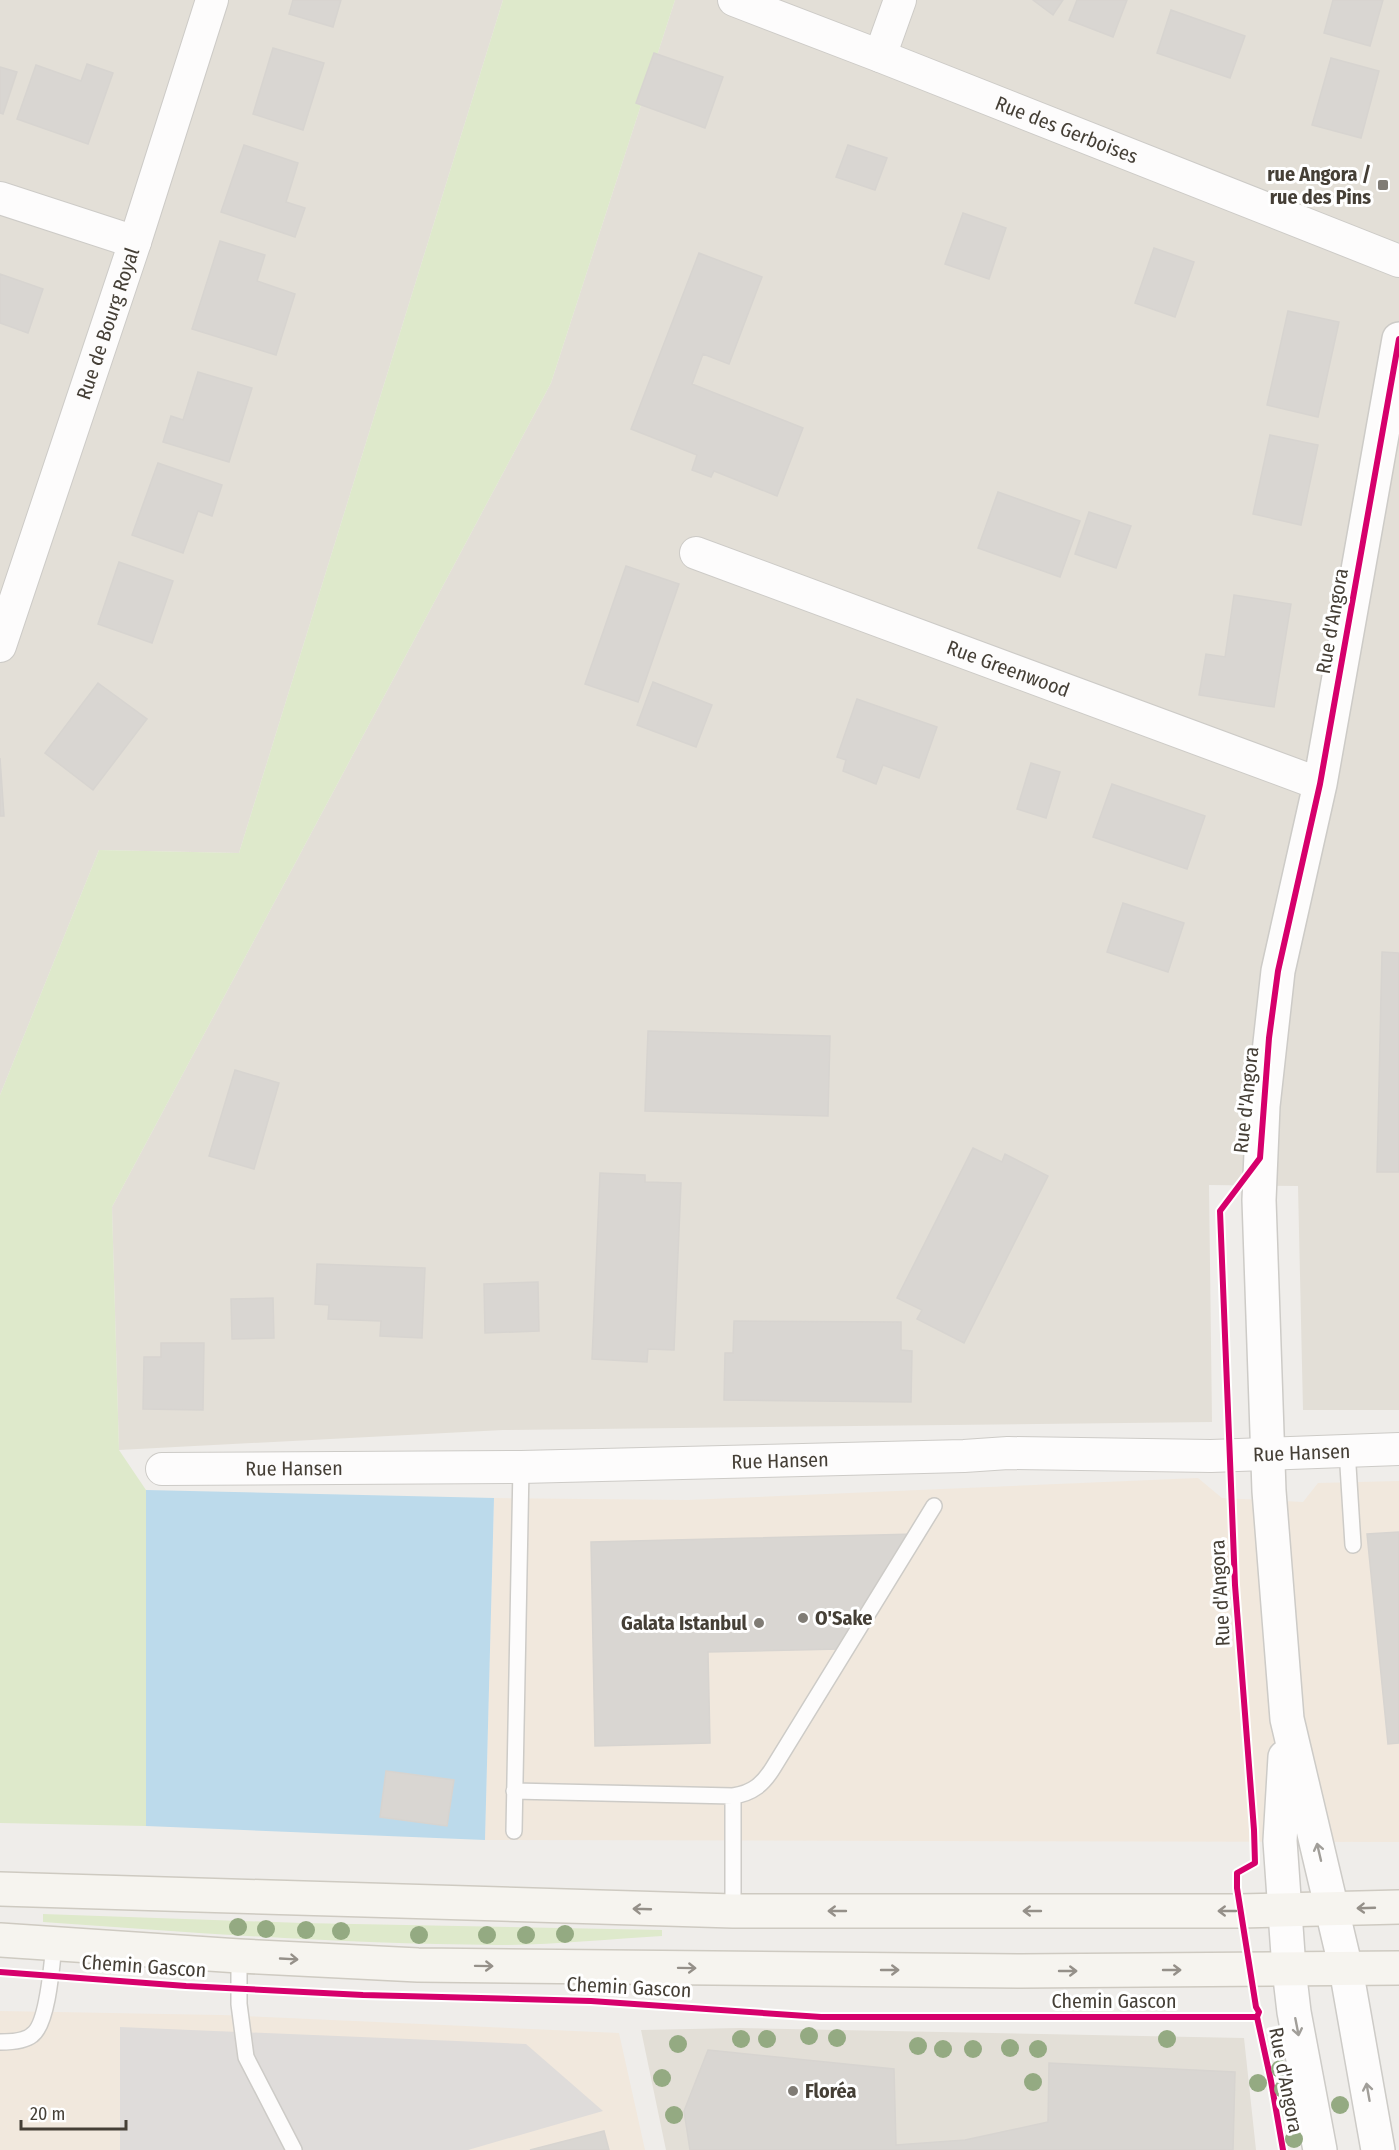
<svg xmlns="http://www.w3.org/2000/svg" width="1399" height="2150" font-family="'Fira Sans Condensed',sans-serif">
<rect width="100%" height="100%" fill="#efedea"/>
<path fill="#e3dfd7" d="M0,0H503L239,853L99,850L0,1095Z
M675,0H1399V1410H1303L1298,1186L1209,1185L1212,1422L503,1430L119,1450L112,1207L551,383Z
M739,2028L1244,2038L1256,2150H666L641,2030Z"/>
<path fill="#f1e8dd" d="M1198,1478L1222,1498L1303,1502L1318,1483L1399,1481V1842L485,1840L494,1498L687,1500Z
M0,2011L221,2015L619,2033L645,2150H0Z"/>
<path fill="#dee9cb" d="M503,0H675L551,383L112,1207L119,1450L146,1490V1826L0,1823V1095L99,850L239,853Z
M43,1914L302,1923L662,1930V1936C608,1939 553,1945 498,1945C346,1944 195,1933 43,1922Z"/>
<path fill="#dfdcda" d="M120,2027L526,2044L603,2111L468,2150H120Z"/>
<path fill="#bcdaeb" d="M146,1490L494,1498L485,1840L146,1826Z"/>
<path fill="#d9d6d2" stroke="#d7d4d0" stroke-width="1.5" d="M293,0H341L333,27L289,14Z
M1033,0H1063L1053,15Z
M1077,0H1127L1113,37L1069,20Z
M1333,0H1383L1370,46L1324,33Z
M1171,10L1245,36L1230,78L1157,53Z
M273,48L324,63L303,130L253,114Z
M654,53L723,77L705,128L636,103Z
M1331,58L1379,71L1361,138L1312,125Z
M87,64L113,73L88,144L17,119L36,65L81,81Z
M0,67L17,72L3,114L0,113Z
M244,145L298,163L286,202L305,208L295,237L221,212Z
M848,145L887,158L875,190L836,177Z
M963,213L1006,228L989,279L945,264Z
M220,241L265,255L257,281L295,294L276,355L192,329Z
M1154,248L1194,262L1175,317L1135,303Z
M699,253L762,277L729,364L703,354L692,384L803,428L777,496L714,471L711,477L692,470L697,455L631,429Z
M0,274L43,289L28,333L0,323Z
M1288,311L1339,322L1318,417L1267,405Z
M198,372L252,388L229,462L163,442L171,416L183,420Z
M1270,435L1318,445L1301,525L1253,514Z
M158,463L222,485L212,516L198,511L183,553L132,535Z
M998,492L1080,521L1060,577L978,548Z
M1089,512L1131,526L1116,568L1075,554Z
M119,562L173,581L152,643L98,624Z
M626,566L679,584L638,702L585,684Z
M1234,595L1291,604L1274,707L1199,695L1206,654L1225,657Z
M653,682L712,705L696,747L637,725Z
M98,683L147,719L93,790L45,753Z
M857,699L937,727L919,778L883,765L876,784L843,771L846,760L837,757Z
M0,758L4,816H0Z
M1031,763L1060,772L1046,818L1017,809Z
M1112,784L1205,816L1187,869L1093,837Z
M1123,903L1184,923L1168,972L1107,952Z
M1382,952L1399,953V1172H1377Z
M648,1031L830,1036L828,1116L645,1111Z
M235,1070L279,1083L254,1169L209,1156Z
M973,1148L1002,1162L1005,1154L1048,1176L964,1343L917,1319L922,1310L897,1298Z
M600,1173L645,1175V1182L681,1183L674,1350L648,1349L647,1362L592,1359Z
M317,1264L425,1268L422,1338L380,1336L381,1321L328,1319L329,1305L315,1304Z
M538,1282L539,1331L485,1333L484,1284Z
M273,1298L274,1338L232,1339L231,1299Z
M734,1321L901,1322V1350L912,1351L911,1402L724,1400L725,1353H733Z
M161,1343H204L203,1410L143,1409L144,1357H161Z
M1399,1532V1743L1388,1744L1367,1534Z
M915,1534L840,1649L708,1652L710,1743L595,1746L591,1542Z
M386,1771L454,1780L447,1826L380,1817Z
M708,2050L894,2069L896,2145L965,2140L1048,2122L1049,2063L1235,2072L1233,2150H690L684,2111Z
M604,2131L609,2150H530Z"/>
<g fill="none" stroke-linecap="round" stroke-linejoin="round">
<defs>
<path id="service" d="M1347,1450L1353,1545
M514,1791L733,1796C753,1793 763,1784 773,1768L934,1506
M514,1831L521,1467
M733,1911V1796
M239,1956V2004L246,2057L294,2150
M0,2042C9,2042 25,2041 32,2035C48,2024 52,1963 54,1944"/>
<g id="minor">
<path id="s1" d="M734,0L880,56L1399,261"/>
<path d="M880,56L900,0"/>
<path d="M0,198L135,242"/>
<path id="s2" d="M696,553L1320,784"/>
<path id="s3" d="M0,646L135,242L212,0"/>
<path id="s4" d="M162,1469L521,1467L964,1456L1008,1453L1211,1456L1399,1449"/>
</g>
<path id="tertiary" d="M1285,1757L1280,1841L1289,1969L1294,2012L1320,2150
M1378,2150L1346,1969L1287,1719L1269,1491L1259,1200L1263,1106L1278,971L1320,784L1399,339"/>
<path id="secondary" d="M0,1889L733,1911H1240L1399,1907
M0,1940L239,1956L418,1965L1021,1971L1399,1968"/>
</defs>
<use href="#service" stroke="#cdcbc7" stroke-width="18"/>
<use href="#minor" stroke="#cdcbc7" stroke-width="34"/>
<use href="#tertiary" stroke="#cdcbc7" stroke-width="36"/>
<use href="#secondary" stroke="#cecac1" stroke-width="36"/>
<use href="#service" stroke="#fdfcfc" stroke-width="15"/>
<use href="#minor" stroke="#fdfcfc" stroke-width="32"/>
<use href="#tertiary" stroke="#fdfcfc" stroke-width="33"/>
<use href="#secondary" stroke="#f6f4ef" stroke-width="33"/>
<defs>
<path id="cycleway" d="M0,1972L186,1986L363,1995L591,2001L821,2017H1257
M1257,2017L1259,2012L1256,2007L1237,1888V1873L1255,1863L1254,1830L1235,1585L1220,1211L1260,1158L1269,1038L1278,971L1320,784L1399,339
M1257,2017L1271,2081L1283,2150"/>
</defs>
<use href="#cycleway" stroke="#fff" stroke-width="10"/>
<use href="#cycleway" stroke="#d6006c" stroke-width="6"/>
</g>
<g fill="#94aa82">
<circle cx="238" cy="1927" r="9"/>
<circle cx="266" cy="1929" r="9"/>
<circle cx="306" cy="1930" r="9"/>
<circle cx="341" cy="1931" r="9"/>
<circle cx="565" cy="1934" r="9"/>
<circle cx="419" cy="1935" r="9"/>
<circle cx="487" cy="1935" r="9"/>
<circle cx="526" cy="1935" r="9"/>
<circle cx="809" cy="2036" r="9"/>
<circle cx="837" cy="2038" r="9"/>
<circle cx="741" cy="2039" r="9"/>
<circle cx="767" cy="2039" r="9"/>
<circle cx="1167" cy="2039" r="9"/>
<circle cx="678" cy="2044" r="9"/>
<circle cx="918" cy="2046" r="9"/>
<circle cx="1010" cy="2048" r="9"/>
<circle cx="943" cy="2049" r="9"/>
<circle cx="973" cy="2049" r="9"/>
<circle cx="1038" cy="2049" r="9"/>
<circle cx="1280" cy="2069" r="9"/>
<circle cx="662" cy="2078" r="9"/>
<circle cx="1033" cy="2082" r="9"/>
<circle cx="1258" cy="2083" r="9"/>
<circle cx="1283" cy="2089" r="9"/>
<circle cx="1340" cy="2105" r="9"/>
<circle cx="674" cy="2115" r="9"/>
<circle cx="1294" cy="2139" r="9"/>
</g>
<defs><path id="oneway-shaft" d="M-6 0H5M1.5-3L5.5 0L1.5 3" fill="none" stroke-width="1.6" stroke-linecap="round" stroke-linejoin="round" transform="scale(1.5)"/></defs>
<g stroke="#a19e99">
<use href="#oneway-shaft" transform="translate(1319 1852) rotate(-103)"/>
<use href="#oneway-shaft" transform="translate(1297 2027) rotate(79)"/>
<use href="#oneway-shaft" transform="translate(1368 2092) rotate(-100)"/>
</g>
<g stroke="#959089">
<use href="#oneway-shaft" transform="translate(1366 1908) rotate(178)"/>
<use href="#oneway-shaft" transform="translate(642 1909) rotate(-178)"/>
<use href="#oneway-shaft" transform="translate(837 1911) rotate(180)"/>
<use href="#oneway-shaft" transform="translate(1032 1911) rotate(180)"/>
<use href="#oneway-shaft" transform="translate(1227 1911) rotate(180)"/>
<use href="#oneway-shaft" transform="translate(289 1959) rotate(3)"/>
<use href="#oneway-shaft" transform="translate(484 1966) rotate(1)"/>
<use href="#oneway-shaft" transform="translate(687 1968) rotate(1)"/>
<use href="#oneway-shaft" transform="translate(890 1970)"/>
<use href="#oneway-shaft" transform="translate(1172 1970)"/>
<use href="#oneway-shaft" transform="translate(1068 1971)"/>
</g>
<g fill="#807c75" stroke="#fff" stroke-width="2">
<rect x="1377" y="179" width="12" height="12" rx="3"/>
<circle cx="803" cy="1618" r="6"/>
<circle cx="759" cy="1623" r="6"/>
<circle cx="793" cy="2091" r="6"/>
</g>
<g text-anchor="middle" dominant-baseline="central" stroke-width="6" stroke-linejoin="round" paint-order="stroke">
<g font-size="20" fill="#453f36" stroke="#fff">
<text stroke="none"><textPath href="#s1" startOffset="357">Rue des Gerboises</textPath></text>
<text stroke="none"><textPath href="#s3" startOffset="340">Rue de Bourg Royal</textPath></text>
<text transform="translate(1332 621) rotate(-80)">Rue d'Angora</text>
<text stroke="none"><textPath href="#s2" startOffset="333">Rue Greenwood</textPath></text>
<text transform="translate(1246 1100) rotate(-84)">Rue d'Angora</text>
<text stroke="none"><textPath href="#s4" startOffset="1140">Rue Hansen</textPath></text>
<text stroke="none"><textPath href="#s4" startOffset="618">Rue Hansen</textPath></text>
<text stroke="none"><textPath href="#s4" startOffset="132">Rue Hansen</textPath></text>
<text transform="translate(1220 1593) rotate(-93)">Rue d'Angora</text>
<text transform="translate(144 1966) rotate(4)">Chemin Gascon</text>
<text transform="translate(629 1987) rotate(3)">Chemin Gascon</text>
<text x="1114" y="2001">Chemin Gascon</text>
<text transform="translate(1286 2080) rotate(79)">Rue d'Angora</text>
</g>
<g font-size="20" font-weight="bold" fill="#453f36" stroke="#fff" text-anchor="end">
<text x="1371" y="174">rue Angora /<tspan x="1371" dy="23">rue des Pins</tspan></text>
<text x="815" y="1618" text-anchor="start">O'Sake</text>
<text x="747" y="1623">Galata Istanbul</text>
<text x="805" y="2091" text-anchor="start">Floréa</text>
</g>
</g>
<path d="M21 2120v9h105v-9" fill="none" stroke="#453f36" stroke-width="3"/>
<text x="30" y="2120" font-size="18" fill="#453f36" stroke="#ffffff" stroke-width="4.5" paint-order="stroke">20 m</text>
</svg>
